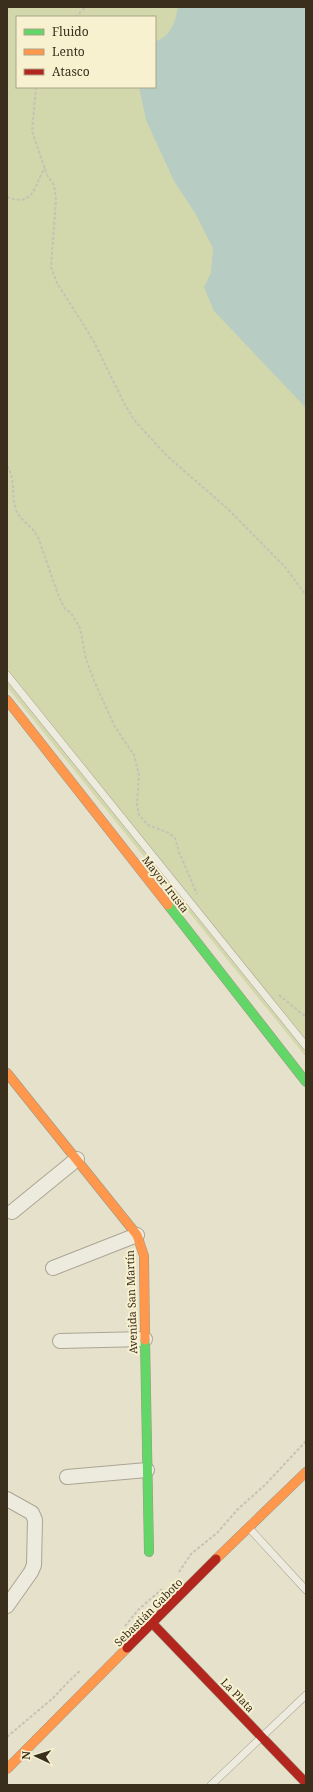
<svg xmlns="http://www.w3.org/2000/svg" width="313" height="1792" font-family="'Noto Serif',serif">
<rect width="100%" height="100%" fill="#e6e1cb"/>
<path fill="#d2d8ac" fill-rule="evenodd" d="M7,7H306V1057L7,687ZM17,17H155V87H17Z"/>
<path fill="#b7ccc2" d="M178,7H306V408L214,311L204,287L211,273L213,248L195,213L174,181L146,120L139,87H155V42C171,35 175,24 178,7Z"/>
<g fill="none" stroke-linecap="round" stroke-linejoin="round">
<defs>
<path id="lane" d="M7,675L306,1046
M249,1528L306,1590
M211,1785L306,1695"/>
<path id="street" d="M12,1212L77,1159
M53,1268L137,1235
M60,1341L145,1339
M67,1477L147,1470
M7,1499L32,1513L35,1520L34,1565L31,1572L7,1606"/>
<path id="fast" d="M168,905L306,1082
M145,1340L149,1552"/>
<path id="slow" d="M7,700L168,905
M7,1073L137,1235L144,1256L145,1340
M216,1559L306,1472
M7,1769L127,1648"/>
<path id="jam" d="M153,1624L306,1783
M127,1648L216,1559"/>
</defs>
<use href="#lane" stroke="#aba595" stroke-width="8"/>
<use href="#street" stroke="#aba595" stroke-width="16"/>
<use href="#fast" stroke="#9b9585" stroke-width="10"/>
<use href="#slow" stroke="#9b9585" stroke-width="10"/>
<use href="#jam" stroke="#9b9585" stroke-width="10"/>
<path stroke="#c6c2b5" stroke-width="2" stroke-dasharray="3 2" stroke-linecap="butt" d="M75,17L86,7
M36,87L32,131L47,175L54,185L56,200L51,267L57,283L93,340L125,405L135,421L167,456L228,509L285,567L306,595
M7,197C35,208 34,184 45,168
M7,466C16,480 11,495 16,510C20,520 32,526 38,537L59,597L65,609L71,613L80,628L86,659L95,683L115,727L134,755L139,775L137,804L139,815L148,825L169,833L175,838L179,852L197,894
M279,995L306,1017
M179,1572L191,1554L217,1533L238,1509L265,1485L306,1441
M125,1626L138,1610L162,1589
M7,1737L53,1698L70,1680L81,1670"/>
<use href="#lane" stroke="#edeade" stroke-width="7"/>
<use href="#street" stroke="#edeade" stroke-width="14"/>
<use href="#fast" stroke="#63d668" stroke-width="9"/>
<use href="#slow" stroke="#ff974d" stroke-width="9"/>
<use href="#jam" stroke="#b3261e" stroke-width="9"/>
</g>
<g text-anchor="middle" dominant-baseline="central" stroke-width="4" stroke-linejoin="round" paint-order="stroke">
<g font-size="11" fill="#3a2e1c" stroke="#f8f1d0">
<text transform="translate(166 884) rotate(52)">Mayor Irusta</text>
<text transform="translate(131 1302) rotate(-92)">Avenida San Martín</text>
<text transform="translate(148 1612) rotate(-45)">Sebastián Gaboto</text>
<text transform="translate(238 1695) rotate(46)">La Plata</text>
</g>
</g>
<rect width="313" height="1792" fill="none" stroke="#3a2e1c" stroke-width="16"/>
<rect x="16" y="16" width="140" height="72" fill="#f8f1d0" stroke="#aca388"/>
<rect x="24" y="29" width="20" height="6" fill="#63d668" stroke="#aca388"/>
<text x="52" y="36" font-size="12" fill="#3a2e1c">Fluido</text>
<rect x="24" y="49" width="20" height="6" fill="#ff974d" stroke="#aca388"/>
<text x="52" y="56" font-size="12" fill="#3a2e1c">Lento</text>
<rect x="24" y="69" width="20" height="6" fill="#b3261e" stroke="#aca388"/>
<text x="52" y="76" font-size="12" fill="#3a2e1c">Atasco</text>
<g transform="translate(36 1756) rotate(274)" stroke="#f8f1d0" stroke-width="3" paint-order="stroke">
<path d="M0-3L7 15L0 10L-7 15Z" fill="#3a2e1c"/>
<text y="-6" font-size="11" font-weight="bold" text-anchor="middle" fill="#3a2e1c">N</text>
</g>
</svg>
